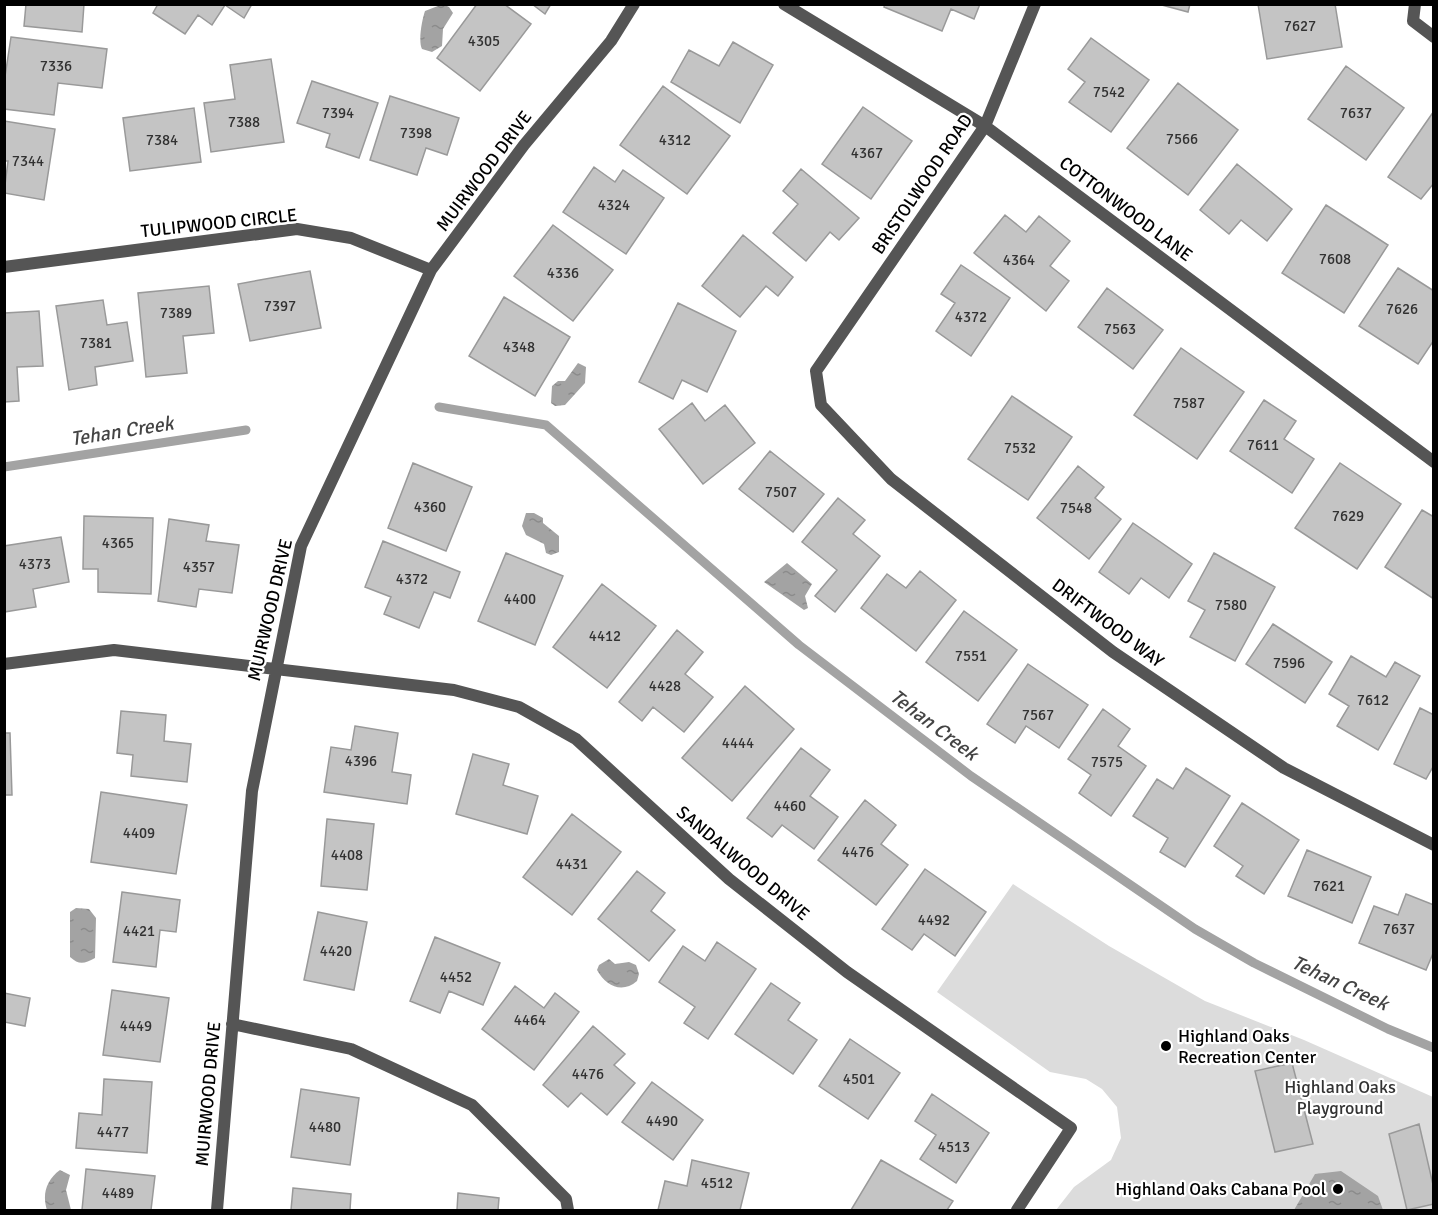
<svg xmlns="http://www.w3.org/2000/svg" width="1438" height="1215" font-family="Signika,sans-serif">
<defs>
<pattern id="water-ripples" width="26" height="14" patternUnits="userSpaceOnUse" patternTransform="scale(1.5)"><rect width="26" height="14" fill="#a3a3a3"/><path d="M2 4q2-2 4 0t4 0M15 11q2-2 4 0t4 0" fill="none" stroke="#8b8b8b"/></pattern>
</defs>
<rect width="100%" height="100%" fill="#fff"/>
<path fill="#dcdcdc" d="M1013,884L1109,946L1205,1001L1304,1040L1433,1097V1210H1056L1074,1187L1111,1160L1121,1138L1117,1107L1102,1089L1086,1079L1050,1072L937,992Z"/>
<path fill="url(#water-ripples)" d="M443,4L449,7L453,13L443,29L442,46L432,52L422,49C418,41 422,20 425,11Z
M578,363L586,367L585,383L565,405L555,406L551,403L552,386L558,381H565Z
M526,513H534L543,518V523L559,536V552L551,555L546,553L544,544L526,535L522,526Z
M787,563L812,584L805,596L808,608L804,610L764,582Z
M76,908L89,909L96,918L95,958C84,964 79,965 70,957V912Z
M609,959L615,964L629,962L636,965L639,974L637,981C622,994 606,986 597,970L599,965Z
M60,1170L70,1175L66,1190L71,1210H47C42,1195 46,1180 60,1170Z
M1341,1171L1378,1196L1383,1210H1294L1315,1174Z"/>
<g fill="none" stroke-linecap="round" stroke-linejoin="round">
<path stroke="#a3a3a3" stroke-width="9" d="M439,407L546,425L799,645L971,776L1195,929L1254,963L1388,1029L1434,1048
M4,467L246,430"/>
</g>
<path fill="#c4c4c4" stroke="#999" stroke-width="1.5" d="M26,4H84L82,32L24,26Z
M158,4H252L244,18L225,5L212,25L198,15L185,34L153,13Z
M477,4H504L531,24L480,91L437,58Z
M532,4H551L545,14Z
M885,4H980L974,19L951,9L942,31L884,7Z
M1158,4H1190L1188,12Z
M1258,4H1335L1342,47L1267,59Z
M11,37L107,49L102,88L58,83L54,115L4,109V83Z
M1091,38L1149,80L1111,132L1069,102L1085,82L1068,69Z
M733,42L773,65L740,123L671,82L689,50L719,66Z
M271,59L284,142L211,152L204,103L235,99L230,65Z
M1346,66L1404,108L1366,160L1308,119Z
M312,81L378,103L359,158L326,147L330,134L297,123Z
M1178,83L1238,130L1188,195L1127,148Z
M663,86L730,136L687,194L620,145Z
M390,96L459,118L447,155L426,148L417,175L370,160Z
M863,107L912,141L871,199L822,164Z
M194,108L201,162L130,171L123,118Z
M1434,111V183L1421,199L1388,177Z
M4,121L55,129L44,200L4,193L8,161H4Z
M1237,164L1292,209L1267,241L1241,220L1229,234L1200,210Z
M594,167L615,182L623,170L664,198L626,254L563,212Z
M801,169L859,218L839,240L830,232L806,261L773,233L798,204L783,191Z
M1326,205L1388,245L1344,313L1282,273Z
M1005,215L1026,232L1039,216L1070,241L1050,266L1069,281L1046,311L974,253Z
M553,225L613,270L573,321L514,276Z
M743,235L793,277L778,296L766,286L740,317L702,286Z
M961,265L1010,298L971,356L936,331L955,303L941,294Z
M1398,268L1434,291V340L1418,364L1359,326Z
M310,271L321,328L250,341L238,284Z
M209,286L214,333L183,336L187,373L146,377L138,293Z
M1107,288L1163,330L1133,369L1078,327Z
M504,297L570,337L535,396L469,356Z
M103,300L107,325L127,322L133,361L95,367L97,385L69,390L56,306Z
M678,303L736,331L707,392L682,380L673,399L639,382Z
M39,311L43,366L17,367L19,401L4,402L5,313Z
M1181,348L1244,392L1197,459L1134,415Z
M1012,396L1072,437L1028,500L968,459Z
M1264,400L1296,421L1284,439L1314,459L1292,493L1230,451Z
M692,403L705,421L725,405L755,443L703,484L659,429Z
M770,451L824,494L793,532L739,489Z
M413,463L472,487L446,551L388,528Z
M1340,463L1401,504L1357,569L1295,528Z
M1078,466L1104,487L1095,498L1121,519L1089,559L1037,518Z
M838,498L865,520L853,534L880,556L835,612L815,596L837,570L802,542Z
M1422,510L1434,517V599L1385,567Z
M84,516L153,518L151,594L98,592V569H83Z
M169,519L209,525L206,541L239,545L232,593L199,589L196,607L158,601Z
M1133,523L1192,564L1169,598L1141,578L1129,594L1099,572Z
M61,537L69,582L33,589L36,607L4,612V546Z
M383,541L460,572L450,598L434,592L419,628L384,614L391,597L365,587Z
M506,553L563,576L535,645L478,621Z
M1214,553L1275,587L1235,661L1190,637L1205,610L1188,601Z
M920,571L956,600L916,651L861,608L887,574L906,588Z
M602,584L656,626L607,688L553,647Z
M964,611L1017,650L978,701L926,662Z
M1273,624L1332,662L1305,703L1246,664Z
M677,630L703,652L685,674L713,697L684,732L653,707L642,721L619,702Z
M1351,656L1386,677L1395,662L1420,676L1378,750L1337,726L1349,706L1329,694Z
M1028,664L1088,705L1059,748L1026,726L1015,743L987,724Z
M745,686L794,729L732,801L682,758Z
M1420,708L1434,715V765L1426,779L1394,764Z
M1103,709L1130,729L1118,746L1146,766L1111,816L1079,793L1091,775L1068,759Z
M121,711L166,715L164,741L191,744L187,782L131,776L133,755L117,753Z
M355,726L398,733L392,772L411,775L407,804L324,792L331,747L351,750Z
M4,733H10L12,795H4Z
M801,748L830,770L810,796L838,817L814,849L782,825L772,837L747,818Z
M473,754L509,764L503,785L538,796L527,834L456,814Z
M1186,768L1230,796L1185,867L1160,852L1168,838L1133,816L1157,779L1173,789Z
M101,792L187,805L176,874L91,862Z
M865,800L896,825L881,844L908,865L876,905L818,860Z
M1242,803L1299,840L1264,894L1236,876L1243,866L1214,846Z
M572,814L621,852L572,915L523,877Z
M327,819L374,824L367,890L321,886Z
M1307,850L1371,877L1352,923L1288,896Z
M925,869L986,912L955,956L924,934L912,950L882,929Z
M637,871L665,893L651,911L675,930L649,961L598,919Z
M122,892L180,900L176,932L160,930L156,967L113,962Z
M1406,894L1434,905V951L1426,970L1359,943L1374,906L1398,915Z
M318,912L367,922L354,990L304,980Z
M435,937L500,963L483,1005L449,991L440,1013L410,1001Z
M717,942L756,969L708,1039L684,1023L695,1007L659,982L683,946L705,961Z
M771,983L800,1003L788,1020L817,1040L793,1074L735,1034Z
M515,986L544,1008L555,993L579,1012L534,1070L482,1029Z
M112,990L169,998L160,1062L103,1055Z
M4,993L30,998L25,1026L4,1022Z
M593,1026L625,1054L614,1065L635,1083L607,1115L581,1093L568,1107L543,1085Z
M850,1039L900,1073L868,1119L819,1086Z
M1292,1063L1313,1144L1275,1152L1255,1071Z
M104,1079L152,1082L147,1153L76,1148L79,1113L102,1115Z
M652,1082L703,1120L673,1160L622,1122Z
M301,1089L359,1098L350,1165L291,1157Z
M932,1094L989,1133L956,1183L920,1159L936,1135L915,1121Z
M1419,1124L1434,1189V1204L1407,1210L1389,1134Z
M692,1160L749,1173L740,1210H658L665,1181L687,1186Z
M881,1160L953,1201L947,1210H851Z
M86,1169L155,1176L151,1210H82Z
M293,1188L351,1194L350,1210H291Z
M458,1193L499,1198L498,1210H457Z"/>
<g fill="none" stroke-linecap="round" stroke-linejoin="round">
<path stroke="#555" stroke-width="12" d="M784,4L985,126L1434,462
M1035,4L985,126L816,371L821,405L891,479L1113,652L1284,768L1434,845
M1415,4L1413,21L1434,37
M4,267L297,229L351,238L431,270
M4,664L114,650L454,690L519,707L576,739L729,879L847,972L1071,1128L1017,1210
M232,1024L351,1049L472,1105L566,1199L568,1210
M217,1210L252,791L301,546L431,270L524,145L611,41L634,4"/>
</g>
<g fill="#000" stroke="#fff" stroke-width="2">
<circle cx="1166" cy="1046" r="6"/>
<circle cx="1338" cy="1189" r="6"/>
</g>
<g text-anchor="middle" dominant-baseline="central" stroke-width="4.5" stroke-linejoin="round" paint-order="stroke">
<g font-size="15" fill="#313131">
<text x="1300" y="26">7627</text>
<text x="484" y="41">4305</text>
<text x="56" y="66">7336</text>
<text x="1109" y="92">7542</text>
<text x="338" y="113">7394</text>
<text x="1356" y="113">7637</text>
<text x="244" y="122">7388</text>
<text x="416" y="133">7398</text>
<text x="1182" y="139">7566</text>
<text x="162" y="140">7384</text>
<text x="675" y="140">4312</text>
<text x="867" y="153">4367</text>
<text x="28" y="161">7344</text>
<text x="614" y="205">4324</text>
<text x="1335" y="259">7608</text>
<text x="1019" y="260">4364</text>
<text x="563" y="273">4336</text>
<text x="280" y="306">7397</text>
<text x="1402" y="309">7626</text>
<text x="176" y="313">7389</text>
<text x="971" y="317">4372</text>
<text x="1120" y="329">7563</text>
<text x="96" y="343">7381</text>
<text x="519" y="347">4348</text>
<text x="1189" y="403">7587</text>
<text x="1263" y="445">7611</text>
<text x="1020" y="448">7532</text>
<text x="781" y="492">7507</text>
<text x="430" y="507">4360</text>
<text x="1076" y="508">7548</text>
<text x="1348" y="516">7629</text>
<text x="118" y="543">4365</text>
<text x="35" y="564">4373</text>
<text x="199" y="567">4357</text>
<text x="412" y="579">4372</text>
<text x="520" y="599">4400</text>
<text x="1231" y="605">7580</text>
<text x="605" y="636">4412</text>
<text x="971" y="656">7551</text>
<text x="1289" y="663">7596</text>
<text x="665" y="686">4428</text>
<text x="1373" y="700">7612</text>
<text x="1038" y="715">7567</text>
<text x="738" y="743">4444</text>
<text x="361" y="761">4396</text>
<text x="1107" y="762">7575</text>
<text x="790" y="806">4460</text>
<text x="139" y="833">4409</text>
<text x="858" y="852">4476</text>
<text x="347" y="855">4408</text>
<text x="572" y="864">4431</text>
<text x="1329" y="886">7621</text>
<text x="934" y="920">4492</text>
<text x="1399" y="929">7637</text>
<text x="139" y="931">4421</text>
<text x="336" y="951">4420</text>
<text x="456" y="977">4452</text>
<text x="530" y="1020">4464</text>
<text x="136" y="1026">4449</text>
<text x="588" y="1074">4476</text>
<text x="859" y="1079">4501</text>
<text x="662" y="1121">4490</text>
<text x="325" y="1127">4480</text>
<text x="113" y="1132">4477</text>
<text x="954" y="1147">4513</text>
<text x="717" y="1183">4512</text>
<text x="118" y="1193">4489</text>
</g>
<g font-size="18" fill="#000" stroke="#fff">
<text transform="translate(484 171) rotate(-53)">MUIRWOOD DRIVE</text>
<text transform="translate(922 184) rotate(-56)">BRISTOLWOOD ROAD</text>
<text transform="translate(1126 209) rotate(37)">COTTONWOOD LANE</text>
<text transform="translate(219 223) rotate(-6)">TULIPWOOD CIRCLE</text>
<text transform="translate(270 610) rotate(-77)">MUIRWOOD DRIVE</text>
<text transform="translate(1108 623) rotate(37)">DRIFTWOOD WAY</text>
<text transform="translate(743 863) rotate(40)">SANDALWOOD DRIVE</text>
<text transform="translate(208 1094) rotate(-85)">MUIRWOOD DRIVE</text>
</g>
<g font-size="18" fill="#000" stroke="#fff" text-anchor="start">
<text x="1178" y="1036">Highland Oaks<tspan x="1178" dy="21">Recreation Center</tspan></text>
<text x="1326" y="1189" text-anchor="end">Highland Oaks Cabana Pool</text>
</g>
<g font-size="18" fill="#333" stroke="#fff">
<text x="1340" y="1087">Highland Oaks<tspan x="1340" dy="21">Playground</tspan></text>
</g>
<g font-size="20" font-style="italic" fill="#444" stroke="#fff">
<text transform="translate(122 431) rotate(-9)">Tehan Creek</text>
<text transform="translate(934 725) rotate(37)">Tehan Creek</text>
<text transform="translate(1340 983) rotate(25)">Tehan Creek</text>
</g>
</g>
<rect width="1438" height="1215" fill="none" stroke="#000000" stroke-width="12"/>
</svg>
